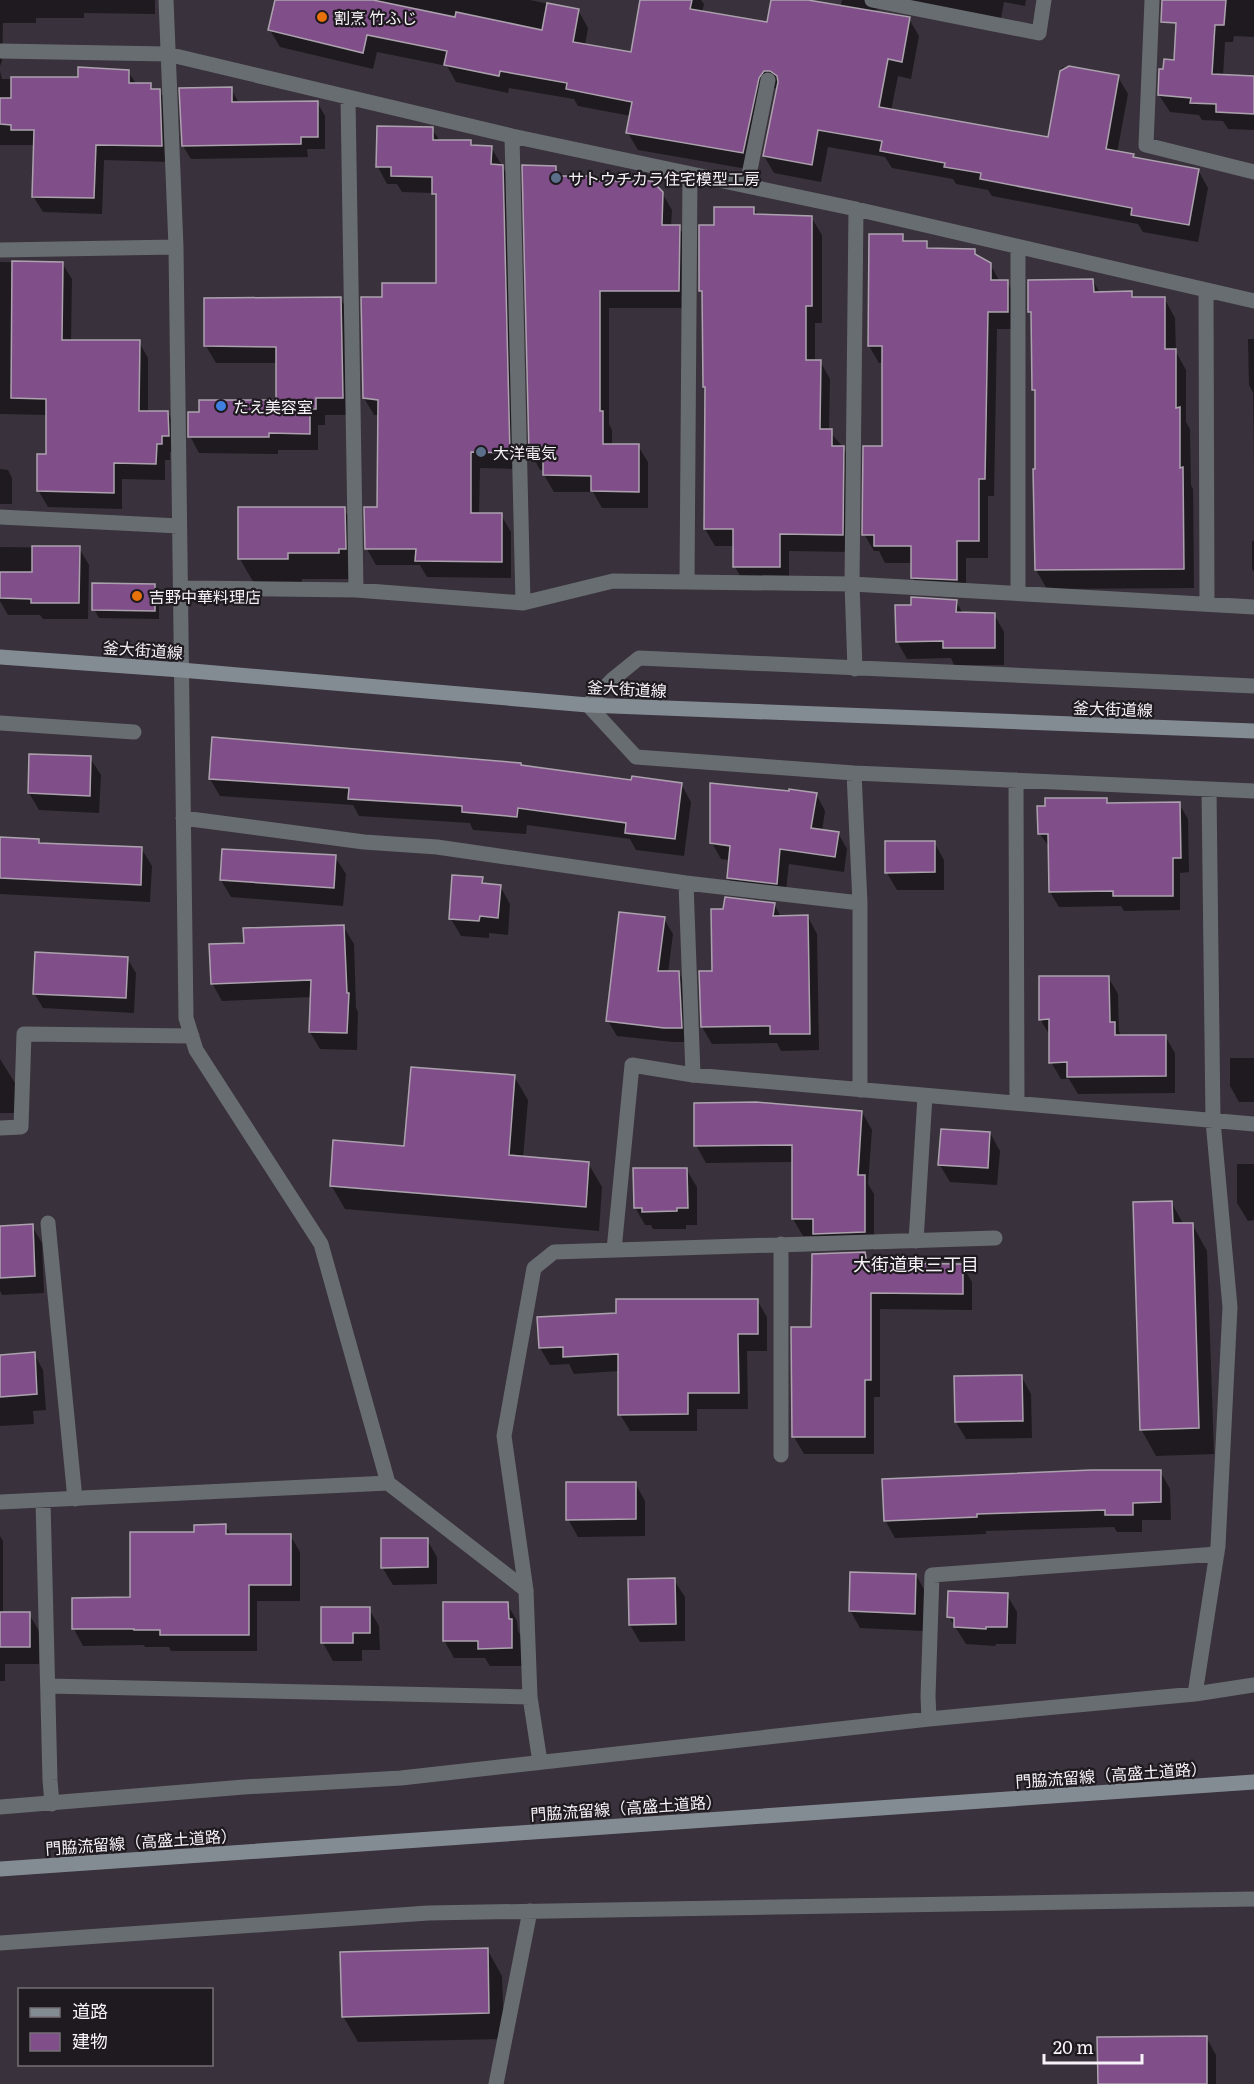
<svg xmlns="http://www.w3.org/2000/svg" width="1254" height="2084" font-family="Literata,'Noto Sans JP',serif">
<rect width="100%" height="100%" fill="#39313b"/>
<path fill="#0007" d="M0,0H155V14L84,13V18H36V23H3L2,61L0,66Z
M277,0H530L578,10L588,28L585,45L632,54L642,0H701L704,4L702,12L768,24L839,14L842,0H1026L1025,6L1004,2L1001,18L925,4L884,7L873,11L909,19L919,36L911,79L898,76L891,111L1049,139L1062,67L1118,77L1128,94L1117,153L1133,156L1135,159L1198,170L1208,188L1198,242L1143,232L1138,224L992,196L988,190L956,184L953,179L892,168L885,157L828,147L821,182L774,173L764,156L778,88H774L768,95L753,170L638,150L628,133L631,116L578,106L574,99L509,88L508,93L456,82L447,66L377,52L373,69L280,47L270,30Z
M1179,0H1254V37L1234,36L1233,42H1225L1223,76L1254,77V130L1228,129L1223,121L1202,120L1199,115L1170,112L1159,95L1165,71L1176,62Z
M0,71L2,79H79L128,71L136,84L150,85L154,90H159L168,106L171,162L104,160L102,214L43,212L33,196L35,145H0Z
M231,89L239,103L317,102L325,116V149H307L308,157L191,159L183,146Z
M378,127L432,129L440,141L470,142L473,147H491L512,183L518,469L480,468L479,515H501L511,532V578L427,577L420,565H376L367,549L379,509L380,415H374L364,398L384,299L437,285V199L433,193L402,192L397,184H387L378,167Z
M555,168L561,178H592L595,182L662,193L672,210L671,227H679L689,244L688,308H609V424L612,430V445L638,446L648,462V508H602L593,492H554L544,475V470H540L531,453Z
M754,208L758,216L811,217L822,235V323H815V361H820L830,379L829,431L843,447L853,465L852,552L789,551V584H745L735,567V546H715L705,529L706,389L704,387V296L700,291L716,227Z
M902,236L906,243H926L930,250L974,251L979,258L990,264L1000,282H1007L1017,299V329H997L994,496H988V558H966V597L922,594L912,577V563H885L879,551H874L864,534L883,447V363H879L869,346Z
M0,262L62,263L72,279L71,341L139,342L148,358V412L168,413L177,429V452H170V460H165V480L122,479V509L48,507L38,490L48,456V415L0,414Z
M1093,281L1100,293L1131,292L1135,298H1164L1175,318L1176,352L1186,370V422L1190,429L1191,485L1193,489L1194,588L1047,589L1036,570V393L1034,389L1033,318L1029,312Z
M341,299L350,316L352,415H325V425H318V450H278V454L199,453L190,436L277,402V363H216L206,346Z
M1248,339H1254V465L1253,393L1249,385Z
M0,469L8,470L12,478V504H0Z
M240,509H344L359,535L354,579H302V585H255L240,559Z
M1252,541H1254V572L1252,569Z
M0,547L79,548L89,565L88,619H43L40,615H8L0,601Z
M154,585L159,594V619L99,618L94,609Z
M956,601L963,614H994L1004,632V665H954L951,658L907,659L897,641Z
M90,758L101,775L99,813L39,810L29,793Z
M522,767L633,781L681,784L691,802L684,856L636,850L630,839L527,825L526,834L473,830L470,823L359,816L353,805L220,796L210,779Z
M816,794L825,811L822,831L838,833L847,849L844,872L789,864L785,899L738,894L728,878L730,860L721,859L712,843Z
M1106,799L1109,804H1179L1188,819L1189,872L1180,873V910L1124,911L1121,906L1059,907L1050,892V848L1039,833Z
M0,839L39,841L40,844L141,848L152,866L150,902L0,894Z
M934,842L944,860V890H897L887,873Z
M335,857L346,874L343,906L231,897L221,880Z
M482,879L485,885L500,886L510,904L508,935L489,933V938L461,936L451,919Z
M774,904L781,917H808L817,934L819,1050L781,1051L777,1043L712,1044L702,1027L713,972Z
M664,919L673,934L668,973H679L687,988L689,1042H673L617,1036L608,1021Z
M343,926L354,944L356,1008L358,1012L357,1050L320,1049L310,1032L312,997L222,1001L212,983L245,944Z
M127,958L136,973L134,1013L43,1008L34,993Z
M1108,977L1118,994L1119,1031L1122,1037L1165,1036L1175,1053V1093L1078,1094L1069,1079H1061L1051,1062V1037L1040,1019Z
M1230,1058H1254V1102H1239L1230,1086Z
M0,1059L15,1083V1113H0Z
M514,1076L528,1100L523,1158L588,1163L602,1187L599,1231L345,1209L331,1185L405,1148Z
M862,1112L872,1130L868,1184L874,1194V1250L824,1251L816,1236H803L793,1219V1162L706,1163L696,1145Z
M990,1133L1000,1151L997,1185L950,1182L940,1165Z
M1237,1164H1254V1220L1248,1221L1237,1203Z
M686,1169L697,1187V1225H686V1229H653L651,1225H645L635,1207Z
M1171,1202L1184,1225L1192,1224L1207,1251L1214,1454L1156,1456L1141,1429Z
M32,1226L42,1243L44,1293L2,1295L0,1291V1228Z
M864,1253L871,1264L962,1265L972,1282V1310L880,1309V1397H874V1454H804L794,1437L793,1329H813Z
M757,1300L767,1317V1351H747L748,1409H697V1431H630L620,1414L619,1371L574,1374L569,1364L550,1365L540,1348L618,1314Z
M34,1354L43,1370L46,1410L33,1411L34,1424L0,1426V1356Z
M1021,1376L1031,1394L1032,1438L966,1439L956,1422Z
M1160,1471L1170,1489L1171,1520H1142V1532H1117L1114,1527L986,1531V1534L895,1538L885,1520Z
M635,1483L645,1501V1536L578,1537L568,1519Z
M225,1525L231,1535H290L300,1552V1601H257V1651H171L169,1647H145L144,1645L83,1646L74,1629L131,1599L195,1533Z
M0,1536L3,1541V1614H29L39,1631V1664H5V1681H0Z
M427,1540L437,1557V1584L393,1585L382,1567Z
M916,1575L926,1593L924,1631L860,1628L850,1610Z
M674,1580L685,1597V1641L640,1642L630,1625Z
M1007,1595L1017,1612L1016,1644H996L995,1646L966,1644L949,1617Z
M507,1604L517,1621L518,1631L522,1638V1666H490L485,1658H454L444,1640Z
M323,1609H369L379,1626L380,1650H362V1661H333L323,1643Z
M487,1949L502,1976L504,2039L358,2042L343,2016Z
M1206,2037L1216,2055V2084H1099Z"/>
<path fill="#804f89" stroke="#aca2ae" stroke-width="1.5" d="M275,0H373L455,17L456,12L542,30L547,3L579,9L573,42L631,52L640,0H692L690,9L767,22L771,0H808L910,17L902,62L888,59L879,107L1048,137L1060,71L1069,66L1119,75L1106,149L1134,154L1133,157L1199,169L1189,225L1131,215L1132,208L980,179L981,173L944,167L945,163L880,151L882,141L818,130L812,165L763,156L778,82L777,76L770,71H764L759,78L743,153L626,133L632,102L566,89L567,83L500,71L499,76L444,65L447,51L367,35L363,53L268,30Z
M1162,0H1226L1224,25H1215L1212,74L1254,76V114L1216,112V104L1190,103L1191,98L1158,95L1159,69H1163L1164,59L1174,60L1176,23L1161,22Z
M78,67L129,70V83H151V89H160L162,146L96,145L94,198L32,197L34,130H11V125L0,124V98H11V77H78Z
M232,87V102L318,101V137H301V144L182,146L179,88Z
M377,126L433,127V140H471V145L492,146L491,164L503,165L510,453L471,452V513H502V562L415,561L416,549H365L364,507H377L378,400L363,398L361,297H382V283H436V194H432V177L391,176V167H376Z
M522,165L556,166V176H593V181H652L663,192L662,225H680L679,291H600V411H603V444H639V492L591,491V476L543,475V453H529Z
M714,207H754V214L812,216V306H806V360H821L820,429H832V446H844L843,535L780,534V567H733V529H704L705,387H703L702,291H699V225H714Z
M869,234H903V241H927V248L975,249V254L991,263V280H1008V312H988L985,479H979V541H957V580L911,578V546H874V535H862L863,446H882V346H868Z
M12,261L63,262L62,340H140L139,411H168L169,436H162V444H157L156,464L114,463V493L37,491V454H46V399L11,398Z
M1093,279L1094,292L1132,291V297H1165V349H1176V408L1180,407V468L1183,467L1184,569L1035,570L1033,469H1035V390H1032L1031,312H1028V280Z
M341,297L343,398H316V409H310V434L269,433V437H188V412H199V400H276V347L204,346V298Z
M238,507H345L346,549H339V553H288V559H238Z
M32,546H80L79,603H31V599L0,598V572H32Z
M92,583L155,584V611L92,610Z
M911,597L957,600L956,612L995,613V648H943V641L896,642L895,605H911Z
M212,737L521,763V765L631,780L632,776L682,783L675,839L625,833L626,823L518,808L517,817L462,812V806L348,799L349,788L209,779Z
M29,754L91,756L90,796L28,793Z
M710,783L789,791V789L817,793L811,828L839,832L835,857L780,849L777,884L727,878L730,846L710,843Z
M1045,798H1107V803L1180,802L1181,858H1173V896H1113V891L1049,892L1048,834H1038L1037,806H1045Z
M0,837L39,839V843L142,847L141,885L0,878Z
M885,841H935V872L885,873Z
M222,849L336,855L334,888L220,880Z
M452,875L483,877L482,883L501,885L498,918L480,916L479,921L449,919Z
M725,897L775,903L773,916L808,915L810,1034H770V1026L701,1027L699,971H712L711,909H723Z
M619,912L665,917L658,971H679L682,1028H664L606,1021Z
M344,925L347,993H349L347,1033L309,1032L311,980L211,984L209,944L244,943L243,928Z
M35,952L128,957L126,998L33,994Z
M1039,976H1109L1110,1022H1115V1035H1166V1076L1067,1077V1062L1049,1063V1019L1039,1020Z
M411,1067L515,1075L509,1155L589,1162L586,1207L330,1186L333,1140L404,1146Z
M756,1102L862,1111L858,1175H865V1232L813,1234V1219H792V1145L694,1146V1103Z
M941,1129L990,1132L988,1168L938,1165Z
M633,1168H687L688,1208H677V1211L642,1212V1208H634Z
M1172,1201L1173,1223H1193L1199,1428L1140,1430L1133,1202Z
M33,1224L35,1276L0,1278V1226Z
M865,1252L867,1263L963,1264V1294L871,1293V1380H865V1437H792L791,1327H811L812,1254Z
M616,1299H758V1334H738L739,1393H688V1414L618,1415V1354L563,1357V1347L539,1348L537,1317L616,1313Z
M35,1352L37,1394L0,1397V1355Z
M1022,1375L1023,1421L955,1422L954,1376Z
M1091,1470H1161V1502L1133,1503V1515H1105V1510L977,1514V1517L884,1521L882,1479Z
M566,1482H636V1519L566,1520Z
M226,1524V1534H291V1585H249V1635H160V1630H134V1629H72V1598L130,1597V1532H194V1525Z
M381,1538H428V1567L381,1568Z
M850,1572L916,1574L915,1614L849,1611Z
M675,1578L676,1624L629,1625L628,1579Z
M948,1591L1008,1593L1007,1627H986V1629L954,1627V1618L947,1617Z
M443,1602H508L509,1619H512V1648L478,1649V1641H443Z
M321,1607H370V1633H353V1643H321Z
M0,1612H30V1647H0Z
M488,1948L489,2013L342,2017L340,1952Z
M1207,2036V2084H1098L1097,2037Z"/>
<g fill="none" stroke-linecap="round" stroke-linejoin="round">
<path stroke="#686d71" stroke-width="15" d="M747,185L768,80
M48,1223L75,1499
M916,1241L925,1096
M781,1244V1455
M614,1250L632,1065L693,1075
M526,1590L504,1436L534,1268L554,1252L995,1238"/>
<path stroke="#686d71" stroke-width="15" d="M166,0L176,247L186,1018L196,1050L321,1244L388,1483L526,1590L530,1697L540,1762
M872,0L1039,33L1044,0
M1152,0L1146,145L1254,172
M0,51L167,54L512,136L856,209L1254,301
M348,98L356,590
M512,136L523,603
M1018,247V593
M0,250L176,247
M1206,291L1207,604
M0,517L179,526
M687,582L690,174
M182,588L356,590L523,603L613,581L852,584L1254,607
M855,669L852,584L856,209
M1254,686L639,658L613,679L588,705L636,757L854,773L1254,791
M0,723L134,732
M854,773L860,903V1090
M1016,780L1017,1103
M183,818L364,842L437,847L686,883L860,903
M686,883L693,1075L1254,1124
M0,1128L21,1127L24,1034L192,1036
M43,1500L50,1780L52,1804
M0,1502L388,1483
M48,1686L530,1697
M1195,1694L1218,1546L1230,1307L1213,1121L1209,789
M929,1719L928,1696L932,1575L1217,1554
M0,1807L244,1787L401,1778L929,1719L1195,1694L1254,1685
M0,1943L428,1913L1254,1899
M496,2084L530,1911"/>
<path stroke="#848c93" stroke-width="15" d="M0,657L181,670L588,705L1254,731
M0,1869L1254,1782"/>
</g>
<g fill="#e8710a" stroke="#1e1a1f" stroke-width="2">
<circle cx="322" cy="17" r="6"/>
<circle cx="137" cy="596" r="6"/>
</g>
<g fill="#5c6f8a" stroke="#1e1a1f" stroke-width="2">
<circle cx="556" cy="178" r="6"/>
<circle cx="481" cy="452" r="6"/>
</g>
<circle fill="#3f7fe0" stroke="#1e1a1f" stroke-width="2" cx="221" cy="406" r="6"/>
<g text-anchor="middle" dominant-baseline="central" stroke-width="4.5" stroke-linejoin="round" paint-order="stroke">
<g font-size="16" fill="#f7f1f8" stroke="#1e1a1f" text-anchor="start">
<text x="334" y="17">割烹 竹ふじ</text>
<text x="568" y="178">サトウチカラ住宅模型工房</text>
<text x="233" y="406">たえ美容室</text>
<text x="493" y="452">大洋電気</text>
<text x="149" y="596">吉野中華料理店</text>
</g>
<g font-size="16" fill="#f7f1f8" stroke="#1e1a1f">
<text transform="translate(143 649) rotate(4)">釜大街道線</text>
<text transform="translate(627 688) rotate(3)">釜大街道線</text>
<text transform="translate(1113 708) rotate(2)">釜大街道線</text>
<text transform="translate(1111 1774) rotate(-4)">門脇流留線（高盛土道路）</text>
<text transform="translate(626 1807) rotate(-4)">門脇流留線（高盛土道路）</text>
<text transform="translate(141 1841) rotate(-4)">門脇流留線（高盛土道路）</text>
</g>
<g font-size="18" fill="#f7f1f8" stroke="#1e1a1f">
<text x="916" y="1263">大街道東三丁目</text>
</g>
</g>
<rect x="18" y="1988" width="195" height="78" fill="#1e1a1f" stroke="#757076" stroke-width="1.5"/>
<rect x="30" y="2008" width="30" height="9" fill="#848c93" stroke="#757076" stroke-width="1.5"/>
<text x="72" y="2018" font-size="18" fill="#f7f1f8">道路</text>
<rect x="30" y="2033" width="30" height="18" fill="#804f89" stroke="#757076" stroke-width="1.5"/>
<text x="72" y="2048" font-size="18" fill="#f7f1f8">建物</text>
<path d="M1044 2054v9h98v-9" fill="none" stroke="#f7f1f8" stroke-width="3"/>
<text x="1053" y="2054" font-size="18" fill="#f7f1f8" stroke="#1e1a1f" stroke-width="4.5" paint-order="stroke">20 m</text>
</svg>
